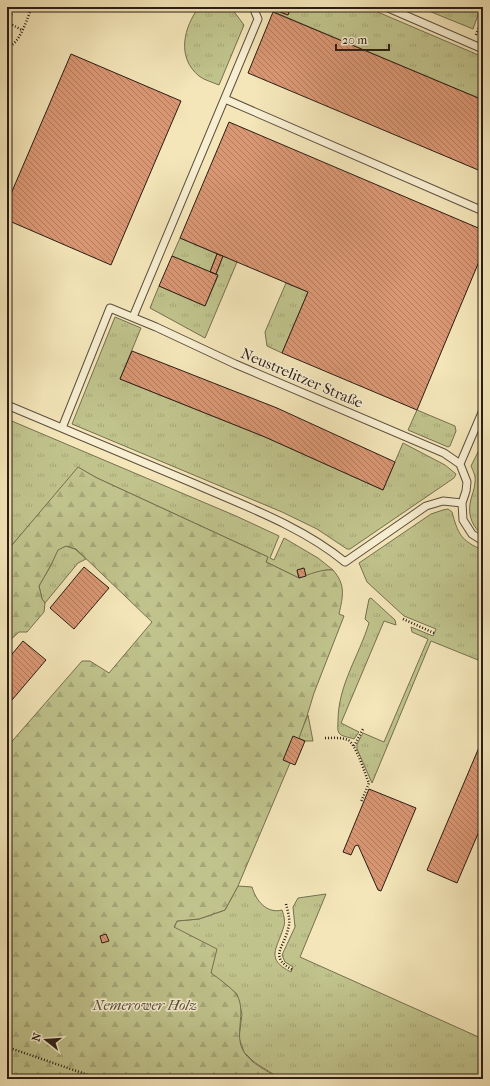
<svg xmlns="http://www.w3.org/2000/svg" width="490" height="1086" font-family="'IM FELL French Canon',serif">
<defs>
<pattern id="grass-tufts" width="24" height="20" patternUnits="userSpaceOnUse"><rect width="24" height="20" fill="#c0c38c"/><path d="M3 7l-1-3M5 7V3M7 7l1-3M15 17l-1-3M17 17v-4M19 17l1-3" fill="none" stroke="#a5a778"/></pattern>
<pattern id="forest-firs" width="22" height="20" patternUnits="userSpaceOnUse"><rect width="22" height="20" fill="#c0c38c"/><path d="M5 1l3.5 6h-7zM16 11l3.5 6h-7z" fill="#a5a778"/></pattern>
<pattern id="building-back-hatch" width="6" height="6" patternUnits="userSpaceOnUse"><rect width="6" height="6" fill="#da9774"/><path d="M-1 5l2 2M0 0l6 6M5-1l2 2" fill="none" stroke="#b17b5e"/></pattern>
</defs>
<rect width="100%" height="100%" fill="#f4e6b9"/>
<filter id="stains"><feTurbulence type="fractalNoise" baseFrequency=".005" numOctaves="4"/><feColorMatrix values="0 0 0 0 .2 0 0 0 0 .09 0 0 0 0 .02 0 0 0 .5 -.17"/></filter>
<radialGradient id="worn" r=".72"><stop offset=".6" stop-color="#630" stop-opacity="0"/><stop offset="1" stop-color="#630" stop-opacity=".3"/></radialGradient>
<path fill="url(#grass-tufts)" stroke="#757050" d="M199,7H227L235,13L244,25L219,85C212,82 204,80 199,76C176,57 184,27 199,7Z
M291,7H366L483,57V100L274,12H280L288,15Z
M419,7H478L476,11L479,12L473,29Z
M180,238L217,254L210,272L172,256Z
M223,256L237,262L205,338L150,308L159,286L205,306L218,276L216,274Z
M286,283L308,292L282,353L267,346L265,332Z
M115,317L141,328L120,379L265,437L383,490L403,443L445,465L456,474L454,478L350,549H347L317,529L282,512L72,424Z
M417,410L455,426L456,431L450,446L448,447L408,430Z
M7,419L236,516L279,536L270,558L274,560L284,538L318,558L333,570C324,569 315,573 306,576L303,568L297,571L299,578L266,562L268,557L97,478L78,468L7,551Z
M483,442V535C473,528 468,516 470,504C471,496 475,489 475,482C476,476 473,471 471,466Z
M448,509L452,512C458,534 461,541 483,550V662L431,641L372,783L357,749V744L363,733L384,742L428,639L412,632L411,627L433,636L436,629L404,616L367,582L359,563L431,514L443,510Z
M66,546L75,549L86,559L78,563L45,603L42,599L39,586L51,565L58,549Z
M371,598L395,620L396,625L384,621L341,723L359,732L354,739C349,737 342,737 339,733C337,730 338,725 338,721C338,685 359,656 369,623L365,619L369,599Z
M308,715L313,741H305L298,738Z
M238,886L252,887C256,901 267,914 282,910C284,916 286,922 283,929C277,949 265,959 291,972L293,967L285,962L282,955L295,927L293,907L298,898L326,894L300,957L483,1039V1079H281L254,1062L244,1052L239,1038L242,1014L237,994L211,973L174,927L177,921L199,919L225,910Z"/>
<path fill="url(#forest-firs)" stroke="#757050" d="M78,467L97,478L268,557L266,562L299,578C310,574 322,569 333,570C346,585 343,596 339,614L344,616L314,693L307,716L290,763L238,886L225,910L199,919L177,921L174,927L217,949L211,973C217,977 234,990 237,995C247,1013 233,1035 244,1052C251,1064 269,1072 281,1079H7V747L82,661H90L109,673L152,622L76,549L66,546L58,550L51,565L39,586L42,599L45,603L44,612L27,632H19L7,643V551Z"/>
<path fill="url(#building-back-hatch)" stroke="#2a1d15" d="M282,7H291L288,15L280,12Z
M273,12L483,100V172L248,73Z
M71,54L181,101L111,265L7,220V203Z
M229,122L483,230V252L417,410L282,353L308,292L180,238Z
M217,254L223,256L216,274L210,272Z
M172,256L218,275L205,306L159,286Z
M132,351L277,408L395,462L383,490L265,437L120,379Z
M84,567L109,588L74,629L50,608Z
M304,568L306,576L299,578L297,570Z
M23,641L46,660L12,700L7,696V660Z
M293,736L305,741L295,765L283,760Z
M483,738V822L457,883L427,870Z
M369,789L416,808L381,891L378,890L358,845L355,846L351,855L343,852Z
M106,934L109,941L102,943L100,936Z"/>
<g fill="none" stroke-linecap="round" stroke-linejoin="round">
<defs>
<path id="lane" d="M386,7L483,49
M225,99L483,211
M133,317L258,19L253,7
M7,405C70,431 132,458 195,484C245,506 303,527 345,562L426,506L443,501L462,503
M62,428L110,308L156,327L235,364L444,453L460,464L467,482L466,491L462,503L463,520L472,534L483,541
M460,464L483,410"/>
</defs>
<use href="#lane" stroke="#5c4f3e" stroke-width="9"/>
<path stroke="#2a1d15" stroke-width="2.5" stroke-dasharray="1 2" stroke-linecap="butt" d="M7,18L10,17L12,13L11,7
M7,22L22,30
M476,35L483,17
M7,47C20,45 27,18 32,7
M403,619L434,633
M325,738C333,738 341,737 348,740C356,744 365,774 369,783L361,802
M354,746L363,729
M286,904C288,912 291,921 288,929C284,948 268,957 293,970
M7,1047L94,1077L96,1079"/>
<use href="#lane" stroke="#f8efd2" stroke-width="7"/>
</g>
<g text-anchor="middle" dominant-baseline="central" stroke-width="3" stroke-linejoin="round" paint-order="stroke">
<g font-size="15" fill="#2a1d15" stroke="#f8efd2">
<text transform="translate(302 378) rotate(23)">Neustrelitzer Straße</text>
</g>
<g font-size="15" font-style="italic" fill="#574f39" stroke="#f8efd2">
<text x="145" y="1005">Nemerower Holz</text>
</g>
</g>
<rect width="490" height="1086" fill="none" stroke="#f4e6b9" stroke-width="24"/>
<rect x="8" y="8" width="474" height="1070" fill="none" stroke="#2a1d15" stroke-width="2"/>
<rect x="12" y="12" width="466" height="1062" fill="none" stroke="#2a1d15"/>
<g transform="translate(46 1040) rotate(287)" stroke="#f8efd2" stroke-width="3" paint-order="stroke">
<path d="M0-3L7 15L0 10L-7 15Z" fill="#2a1d15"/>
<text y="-6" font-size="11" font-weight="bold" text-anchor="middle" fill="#2a1d15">N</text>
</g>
<path d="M336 44v6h53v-6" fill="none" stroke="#2a1d15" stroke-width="2"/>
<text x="342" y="44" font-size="12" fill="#2a1d15" stroke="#f8efd2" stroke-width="3" paint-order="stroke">20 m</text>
<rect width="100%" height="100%" filter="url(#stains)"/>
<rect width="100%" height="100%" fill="url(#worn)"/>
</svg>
